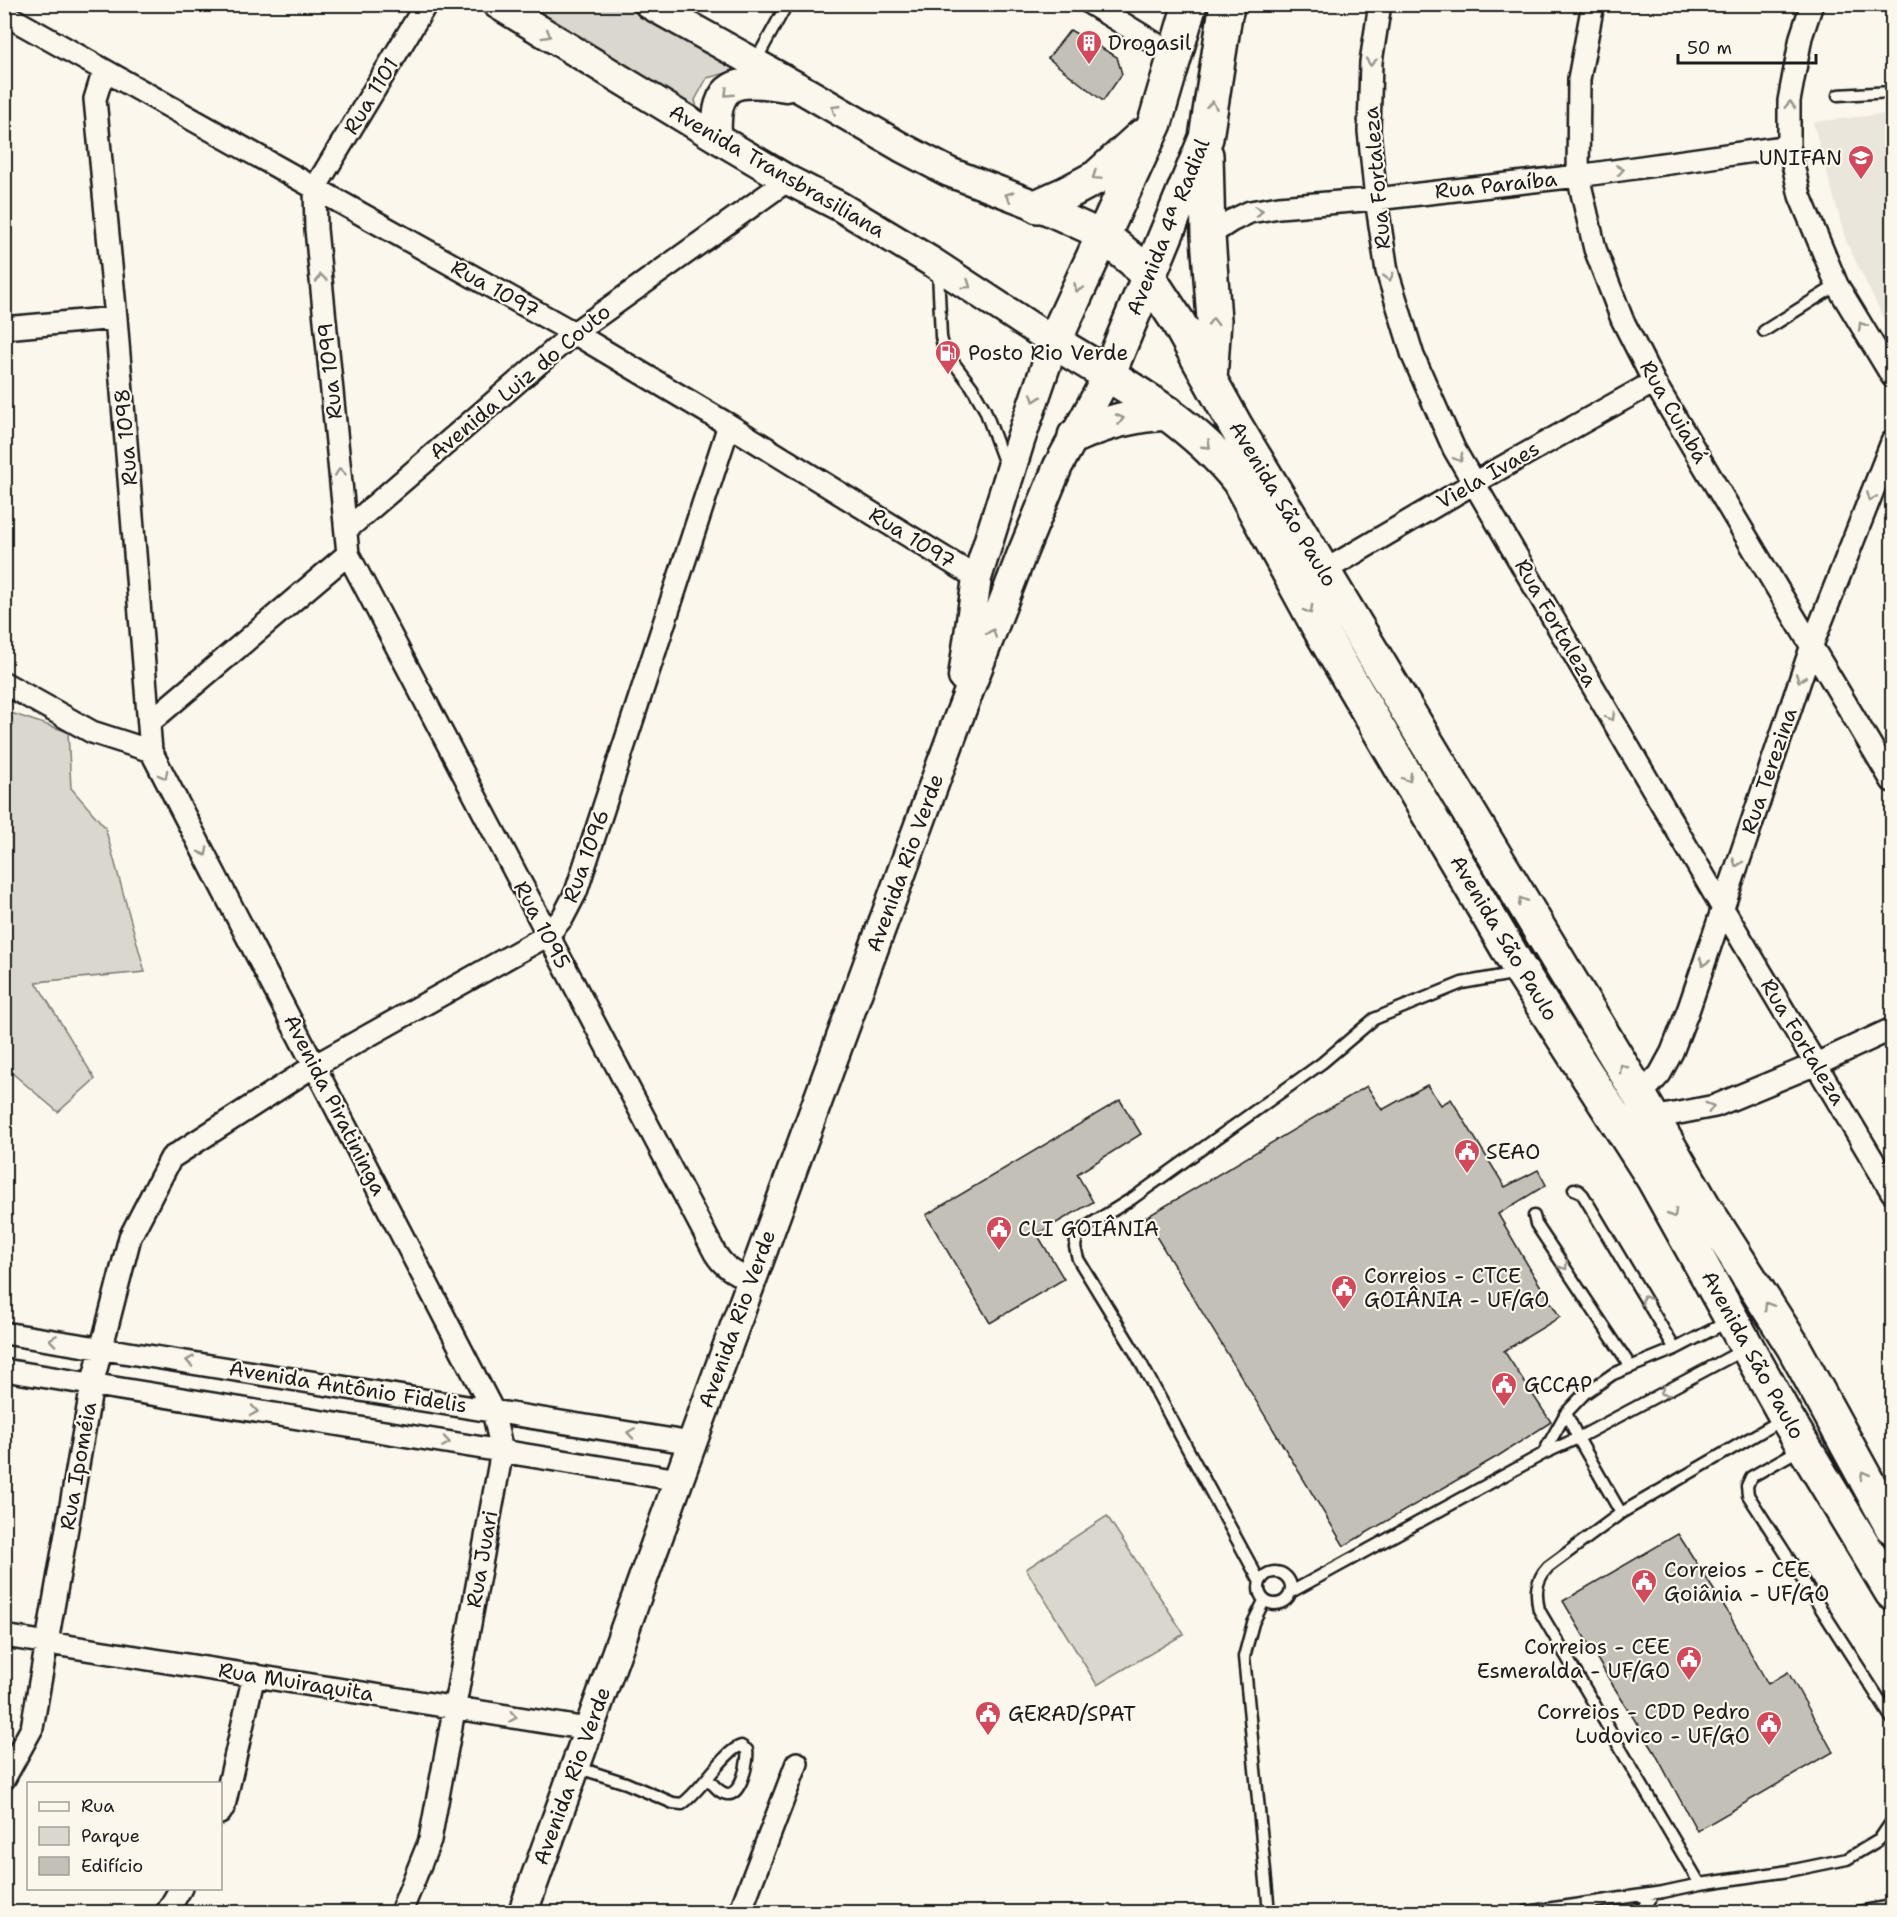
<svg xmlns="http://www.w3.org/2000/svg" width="1897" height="1917" font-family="'Shantell Sans',sans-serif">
<rect width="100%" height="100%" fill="#fbf7ec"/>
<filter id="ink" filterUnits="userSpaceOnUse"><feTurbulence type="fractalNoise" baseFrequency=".0167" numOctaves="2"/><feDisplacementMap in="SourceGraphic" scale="12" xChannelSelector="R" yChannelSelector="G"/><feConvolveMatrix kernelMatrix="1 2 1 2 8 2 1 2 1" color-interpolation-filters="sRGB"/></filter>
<g filter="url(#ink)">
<path fill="#eae6dc" d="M1892,113V336L1846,241L1813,122Z"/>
<path fill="#dad7ce" stroke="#7b7a75" stroke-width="1.5" d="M517,5H623L739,70L707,78L695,100L700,119Z
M5,711L68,732L71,788L105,827L145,972L36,982L95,1079L58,1112L5,1067Z
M1107,1516L1184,1634L1097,1685L1026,1569Z"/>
<path fill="#c3c0b8" stroke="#1c1c1c" stroke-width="1.5" d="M1070,30L1117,57L1122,74L1103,101L1048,58Z
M1427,1085L1441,1105L1451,1099L1505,1187L1538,1170L1546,1185L1498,1214L1533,1274L1560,1317L1504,1351L1551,1422L1498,1456L1344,1546L1145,1218L1367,1086L1382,1110Z
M1120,1100L1141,1134L1077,1174L1093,1202L1037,1234L1064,1279L990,1323L926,1215Z
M1678,1534L1726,1609L1768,1684L1788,1672L1833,1752L1697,1831L1654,1751L1609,1679L1563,1601Z"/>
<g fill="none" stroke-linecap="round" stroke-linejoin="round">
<defs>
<path id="lane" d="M755,62L787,4
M1838,95L1892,92
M938,271L941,337L944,350L972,387L985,410L1006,467
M1764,331L1837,285
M1574,1189L1579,1191L1583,1195L1675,1349
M1534,1216L1536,1224L1631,1367
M1566,1413L1578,1438L1621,1513
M1802,1448L1751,1477L1747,1486L1748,1495L1892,1719
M1543,1454L1566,1413L1584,1394L1613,1374L1675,1349L1729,1321
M1259 1588a16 16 0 1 1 32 0a16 16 0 1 1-32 0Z
M1260,1582L1136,1354L1078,1259L1075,1247L1077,1235L1086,1227L1133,1198L1322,1063L1374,1019L1462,983L1518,973
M1291,1592L1543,1454L1578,1438L1745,1349
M1264,1601L1253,1623L1244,1657L1269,1912
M576,1767L626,1783L673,1803L682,1804C701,1791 725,1750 741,1746L747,1750C749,1761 741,1796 727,1794C719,1793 713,1784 708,1779
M1700,1884L1789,1871L1847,1859L1879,1840L1892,1821
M1526,1912L1663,1892L1700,1884L1539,1610C1535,1592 1536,1580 1548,1567L1621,1513L1783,1419
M1640,1912L1653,1894
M1858,1912L1892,1906"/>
<path id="street" d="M426,4L315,188L316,229L348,554L715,1253C724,1268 735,1273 751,1281
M1091,4L1174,55
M1380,4L1371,62L1369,131L1376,199L1387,271L1413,356L1454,449L1722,907L1892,1192
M1593,4L1579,79L1578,176L1595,249L1622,319L1654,382L1892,781
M1812,4L1801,37L1789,101V146L1800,196L1837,285L1892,376
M4,14L574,333L729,425L977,578
M104,70L95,99L116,318L151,751L493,1411L502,1451L430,1840L401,1912
M1208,236L1231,221L1250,212L1279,207L1376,199L1578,176L1789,146
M4,328L116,318
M346,530L574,333L788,180
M1324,571L1474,483L1654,382
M4,683L92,732L151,751
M149,723L348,554
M1640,1096L1660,1074L1672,1052L1689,1008L1812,645L1892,442
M1653,1118L1715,1106L1816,1064L1892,1029
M4,1333L692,1443
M4,1370L679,1480
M4,1636L588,1729
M4,1779L32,1728L92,1385L130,1237L171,1158L314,1066L548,935L563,917L576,892L729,425
M220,1813L224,1806L254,1675
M167,1912L181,1888
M740,1912L797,1763"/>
<path id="secondary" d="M497,4L717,138L788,180L839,206L932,262L1054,342L1020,441L977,578L963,677
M649,4L803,90L901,147L949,172L1038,206L1102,235
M717,138C714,79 737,79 786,87
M523,1912L692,1443L955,727L1021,556L1058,466L1108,375"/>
<path id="primary" d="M1190,4L1155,123L1054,342C1120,382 1191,420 1239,481L1318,626L1522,973L1653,1178L1786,1417L1892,1593
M1206,155L1208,236L1214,320L1210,380
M1038,206L1067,193L1097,177L1141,137
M1102,235L1134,261L1149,278L1178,322L1235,425L1640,1096L1703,1205L1793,1346L1892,1527
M1108,375L1206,138L1225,15L1228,4
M1075,436C1107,422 1133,415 1168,413"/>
</defs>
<use href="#lane" stroke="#1c1c1c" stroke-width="15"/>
<use href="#street" stroke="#1c1c1c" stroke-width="26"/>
<use href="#secondary" stroke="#1c1c1c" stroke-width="33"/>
<use href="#primary" stroke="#1c1c1c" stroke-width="38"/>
<use href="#lane" stroke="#fbf7ec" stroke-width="10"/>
<use href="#street" stroke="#fbf7ec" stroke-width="21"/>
<use href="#secondary" stroke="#fbf7ec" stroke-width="28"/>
<use href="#primary" stroke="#fbf7ec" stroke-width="33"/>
</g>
<defs><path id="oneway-chevron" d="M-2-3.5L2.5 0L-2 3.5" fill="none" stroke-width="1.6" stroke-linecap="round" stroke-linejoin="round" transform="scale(1.5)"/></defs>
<g stroke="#97948e">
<use href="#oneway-chevron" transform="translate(547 35) rotate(31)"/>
<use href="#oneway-chevron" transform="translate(1371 62) rotate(95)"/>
<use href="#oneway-chevron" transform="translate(728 93) rotate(136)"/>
<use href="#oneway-chevron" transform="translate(1212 105) rotate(-80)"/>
<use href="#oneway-chevron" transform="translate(1790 105) rotate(-87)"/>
<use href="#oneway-chevron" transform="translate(835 109) rotate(-150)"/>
<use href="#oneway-chevron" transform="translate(1620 170) rotate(-8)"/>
<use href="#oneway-chevron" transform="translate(1096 176) rotate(146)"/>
<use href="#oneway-chevron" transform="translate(1009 196) rotate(-160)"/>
<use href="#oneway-chevron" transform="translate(1259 211) rotate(-10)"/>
<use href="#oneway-chevron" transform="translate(1389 277) rotate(75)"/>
<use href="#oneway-chevron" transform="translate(321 278) rotate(-96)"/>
<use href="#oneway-chevron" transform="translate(967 285) rotate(34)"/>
<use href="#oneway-chevron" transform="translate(1078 288) rotate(114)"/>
<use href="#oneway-chevron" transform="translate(1213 322) rotate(-90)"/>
<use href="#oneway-chevron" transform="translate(1862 326) rotate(-121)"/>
<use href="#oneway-chevron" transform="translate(1035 398) rotate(109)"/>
<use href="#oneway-chevron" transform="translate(1120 419) rotate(-14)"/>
<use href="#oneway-chevron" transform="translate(1207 445) rotate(43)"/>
<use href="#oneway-chevron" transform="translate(1459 458) rotate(60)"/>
<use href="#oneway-chevron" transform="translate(340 472) rotate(-96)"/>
<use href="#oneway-chevron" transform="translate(1871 497) rotate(112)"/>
<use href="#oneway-chevron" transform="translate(1309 610) rotate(61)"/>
<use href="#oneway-chevron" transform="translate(992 633) rotate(-69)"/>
<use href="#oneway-chevron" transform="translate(1800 678) rotate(109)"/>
<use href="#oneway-chevron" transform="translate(1611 717) rotate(60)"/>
<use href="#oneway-chevron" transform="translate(164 775) rotate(62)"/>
<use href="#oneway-chevron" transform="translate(1408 778) rotate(60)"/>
<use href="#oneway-chevron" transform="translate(204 852) rotate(63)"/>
<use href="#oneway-chevron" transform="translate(1737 863) rotate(109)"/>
<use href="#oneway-chevron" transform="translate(1522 901) rotate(-121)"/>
<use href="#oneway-chevron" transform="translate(1704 962) rotate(108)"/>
<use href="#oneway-chevron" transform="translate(1623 1068) rotate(-121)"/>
<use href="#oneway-chevron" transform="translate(1710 1107) rotate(-16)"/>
<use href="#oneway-chevron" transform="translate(1673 1214) rotate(61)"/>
<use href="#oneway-chevron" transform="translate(1564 1266) rotate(56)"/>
<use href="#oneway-chevron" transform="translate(1645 1299) rotate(-121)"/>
<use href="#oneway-chevron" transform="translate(1768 1306) rotate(-122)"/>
<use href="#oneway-chevron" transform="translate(53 1340) rotate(-172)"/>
<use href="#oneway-chevron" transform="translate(190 1361) rotate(-171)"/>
<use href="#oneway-chevron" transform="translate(1664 1392) rotate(152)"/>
<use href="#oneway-chevron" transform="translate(254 1411) rotate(9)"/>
<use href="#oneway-chevron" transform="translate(631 1433) rotate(-171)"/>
<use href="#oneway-chevron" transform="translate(446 1442) rotate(9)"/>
<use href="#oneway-chevron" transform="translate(1864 1475) rotate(-119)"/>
<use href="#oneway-chevron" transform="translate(513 1717) rotate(9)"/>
</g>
</g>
<defs>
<symbol id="building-pin" viewBox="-11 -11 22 30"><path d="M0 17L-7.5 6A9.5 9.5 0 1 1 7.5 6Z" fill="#d1495b" stroke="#fbf7ec"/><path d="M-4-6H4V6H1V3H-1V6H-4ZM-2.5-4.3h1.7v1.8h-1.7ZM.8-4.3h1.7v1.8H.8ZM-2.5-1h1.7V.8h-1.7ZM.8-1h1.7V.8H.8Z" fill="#fff"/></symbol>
<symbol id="university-pin" viewBox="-11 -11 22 30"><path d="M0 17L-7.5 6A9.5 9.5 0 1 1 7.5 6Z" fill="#d1495b" stroke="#fbf7ec"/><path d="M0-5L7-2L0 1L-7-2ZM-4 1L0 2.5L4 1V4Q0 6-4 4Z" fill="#fff"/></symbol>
<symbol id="fuel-pin" viewBox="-11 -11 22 30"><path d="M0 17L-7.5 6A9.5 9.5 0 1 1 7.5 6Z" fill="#d1495b" stroke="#fbf7ec"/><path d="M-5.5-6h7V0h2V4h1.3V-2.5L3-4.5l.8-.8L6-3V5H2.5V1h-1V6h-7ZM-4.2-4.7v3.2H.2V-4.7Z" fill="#fff"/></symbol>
<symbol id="civic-pin" viewBox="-11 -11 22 30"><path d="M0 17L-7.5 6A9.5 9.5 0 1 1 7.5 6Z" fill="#d1495b" stroke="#fbf7ec"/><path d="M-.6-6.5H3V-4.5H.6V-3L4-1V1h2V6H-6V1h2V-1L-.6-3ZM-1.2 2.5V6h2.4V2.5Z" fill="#fff"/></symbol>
</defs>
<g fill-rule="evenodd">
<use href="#building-pin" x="1074" y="28" width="30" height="40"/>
<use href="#university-pin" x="1846" y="143" width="30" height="40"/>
<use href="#fuel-pin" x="933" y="338" width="30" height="40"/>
<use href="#civic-pin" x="1452" y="1137" width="30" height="40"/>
<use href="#civic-pin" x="984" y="1214" width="30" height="40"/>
<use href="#civic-pin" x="1329" y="1273" width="30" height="40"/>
<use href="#civic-pin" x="1489" y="1370" width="30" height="40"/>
<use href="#civic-pin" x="1629" y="1567" width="30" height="40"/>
<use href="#civic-pin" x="1674" y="1644" width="30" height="40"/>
<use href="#civic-pin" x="973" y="1699" width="30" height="40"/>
<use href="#civic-pin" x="1754" y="1709" width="30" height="40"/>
</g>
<g text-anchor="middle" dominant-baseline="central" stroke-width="4.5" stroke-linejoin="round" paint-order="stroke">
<g font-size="21" fill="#1c1c1c" stroke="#fbf7ec" text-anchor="start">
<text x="1108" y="43">Drogasil</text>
<text x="1842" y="158" text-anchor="end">UNIFAN</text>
<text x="968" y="353">Posto Rio Verde</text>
<text x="1486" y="1152">SEAO</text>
<text x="1018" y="1229">CLI GOIÂNIA</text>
<text x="1364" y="1276">Correios - CTCE<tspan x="1364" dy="24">GOIÂNIA - UF/GO</tspan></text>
<text x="1524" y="1385">GCCAP</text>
<text x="1664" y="1570">Correios - CEE<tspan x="1664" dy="24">Goiânia - UF/GO</tspan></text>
<text x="1670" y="1647" text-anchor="end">Correios - CEE<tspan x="1670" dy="24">Esmeralda - UF/GO</tspan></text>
<text x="1750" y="1712" text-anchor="end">Correios - CDD Pedro<tspan x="1750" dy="24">Ludovico - UF/GO</tspan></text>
<text x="1008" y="1714">GERAD/SPAT</text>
</g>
<g font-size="21" fill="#1c1c1c" stroke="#fbf7ec">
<text transform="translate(371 96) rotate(-59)">Rua 1101</text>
<text transform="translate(777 171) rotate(30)">Avenida Transbrasiliana</text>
<text transform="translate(1377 178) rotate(-95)">Rua Fortaleza</text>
<text transform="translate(1496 185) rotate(-6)">Rua Paraíba</text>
<text transform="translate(1168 227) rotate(-68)">Avenida 4ª Radial</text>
<text transform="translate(495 289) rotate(29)">Rua 1097</text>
<text transform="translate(330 371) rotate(-96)">Rua 1099</text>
<text transform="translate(520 382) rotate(-40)">Avenida Luiz do Couto</text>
<text transform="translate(1674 412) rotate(60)">Rua Cuiabá</text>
<text transform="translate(126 437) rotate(-95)">Rua 1098</text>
<text transform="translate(1488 475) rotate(-30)">Viela Ivaes</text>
<text transform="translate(1283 504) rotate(59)">Avenida São Paulo</text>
<text transform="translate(912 538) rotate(32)">Rua 1097</text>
<text transform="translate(1556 623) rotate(60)">Rua Fortaleza</text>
<text transform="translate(1769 771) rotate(-71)">Rua Terezina</text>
<text transform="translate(586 856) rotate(-70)">Rua 1096</text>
<text transform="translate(905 863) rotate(-70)">Avenida Rio Verde</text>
<text transform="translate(542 925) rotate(62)">Rua 1095</text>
<text transform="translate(1504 938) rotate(59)">Avenida São Paulo</text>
<text transform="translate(1803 1042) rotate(59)">Rua Fortaleza</text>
<text transform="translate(335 1105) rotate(63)">Avenida Piratininga</text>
<text transform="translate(737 1319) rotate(-70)">Avenida Rio Verde</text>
<text transform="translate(1753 1355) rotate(61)">Avenida São Paulo</text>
<text transform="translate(348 1387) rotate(9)">Avenida Antônio Fidelis</text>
<text transform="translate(78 1466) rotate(-80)">Rua Ipoméia</text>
<text transform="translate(482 1559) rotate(-80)">Rua Juari</text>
<text transform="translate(296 1682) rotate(9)">Rua Muiraquita</text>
<text transform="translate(572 1776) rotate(-70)">Avenida Rio Verde</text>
</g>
</g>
<rect width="1897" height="1917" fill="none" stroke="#fbf7ec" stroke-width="24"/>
<rect x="12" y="12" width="1873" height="1893" fill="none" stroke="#1c1c1c" stroke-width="2" filter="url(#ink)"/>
<rect x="27" y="1782" width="195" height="108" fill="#fbf7ec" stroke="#a29f99" stroke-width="1.5"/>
<rect x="39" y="1802" width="30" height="9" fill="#fbf7ec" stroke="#a29f99" stroke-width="1.5"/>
<text x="81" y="1812" font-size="18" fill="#1c1c1c">Rua</text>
<rect x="39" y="1827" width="30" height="18" fill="#dad7ce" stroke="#a29f99" stroke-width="1.5"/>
<text x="81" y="1842" font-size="18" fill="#1c1c1c">Parque</text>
<rect x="39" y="1857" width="30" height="18" fill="#c3c0b8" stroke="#a29f99" stroke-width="1.5"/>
<text x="81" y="1872" font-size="18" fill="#1c1c1c">Edifício</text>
<path d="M1678 54v9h138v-9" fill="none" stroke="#1c1c1c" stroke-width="3"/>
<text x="1687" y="54" font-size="18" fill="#1c1c1c" stroke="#fbf7ec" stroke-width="4.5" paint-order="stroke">50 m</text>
</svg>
